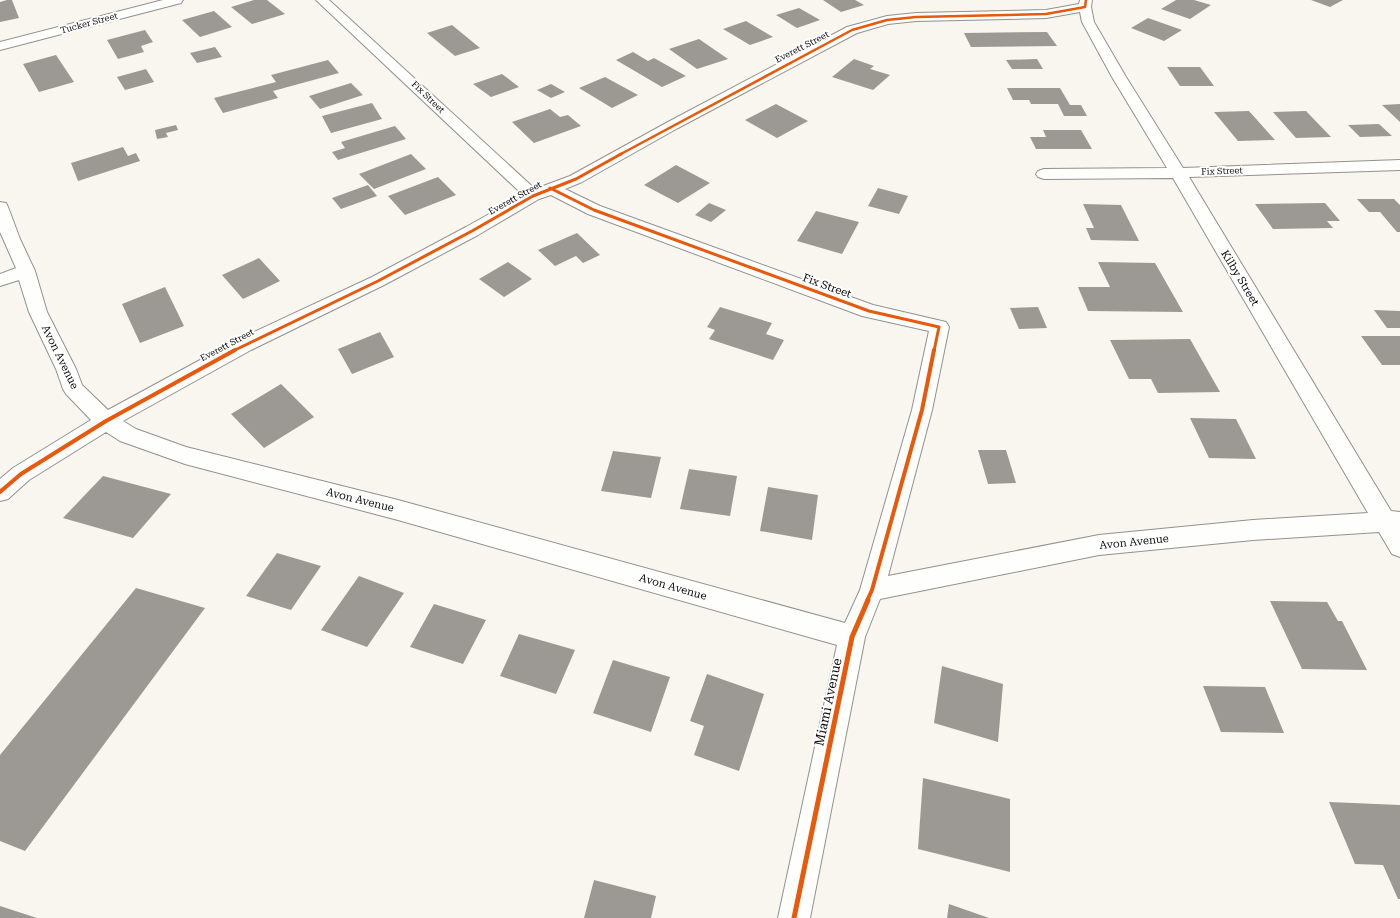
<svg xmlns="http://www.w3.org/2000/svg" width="1400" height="918" font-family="'Roboto Serif',serif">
<rect width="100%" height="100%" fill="#f9f6ef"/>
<path fill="#9c9995" d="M7,0H12L19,18L0,22V2Z
M254,0H267L285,14L252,24L231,7Z
M823,0H855L864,5L841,12Z
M1176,0H1194L1211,5L1190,19L1161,9Z
M1311,0H1343L1330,7Z
M799,8L820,20L797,28L776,15Z
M214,11L232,27L200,37L182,20Z
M1148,18L1182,30L1164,41L1131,28Z
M746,21L773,37L750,45L723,29Z
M452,25L480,48L455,56L427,33Z
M145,30L153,42L141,46L144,52L118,59L107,40Z
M1047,32L1057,46L971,47L964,33Z
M699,39L728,59L697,69L669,49Z
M215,47L222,57L197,63L190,53Z
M633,52L648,61L654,58L686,76L662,87L616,60Z
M56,55L74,82L39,92L23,64Z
M854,59L874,66L870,69L890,75L873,90L832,77Z
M1037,59L1043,69H1012L1006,60Z
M328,60L339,73L273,91L278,98L223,113L214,98L276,82L271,75Z
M1167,67H1200L1214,86H1180Z
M146,69L154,82L125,90L117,77Z
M502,74L519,87L491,97L473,84Z
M605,77L638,95L612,108L579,88Z
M351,83L363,95L320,109L309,96Z
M551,84L565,92L551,98L537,90Z
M1007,88H1060L1070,105H1081L1087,116H1064L1058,104H1031L1029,100H1013Z
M372,103L382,119L331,133L322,116Z
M776,104L808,121L777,138L745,120Z
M1400,104V122L1382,105Z
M550,109L560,117L568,115L581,126L534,143L512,122Z
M1249,111L1275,140L1238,141L1214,112Z
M1306,111L1331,137L1296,138L1273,112Z
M1379,124L1392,136L1360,137L1348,125Z
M176,125L178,130L166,133L168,137L157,139L155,130Z
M395,126L406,139L338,160L332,152L345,148L341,142Z
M1043,130H1081L1092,149H1036L1030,137H1046Z
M123,147L128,156L136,153L140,161L78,181L71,163Z
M411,154L426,169L374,189L359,174Z
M676,165L710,183L678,203L644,185Z
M438,177L456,195L405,215L388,196Z
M368,185L377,196L341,209L332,198Z
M878,188L908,196L899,214L868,206Z
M1357,199H1394L1400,205V232H1397L1380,212H1369Z
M709,203L726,210L711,222L695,215Z
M1325,203L1340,221H1327L1333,228L1273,229L1255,204Z
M1083,204L1121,205L1139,241L1091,240L1086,228H1094Z
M816,211L859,222L842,254L797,241Z
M577,233L600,255L583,263L576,256L555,266L538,250Z
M259,258L280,281L243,299L222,275Z
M508,262L532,279L504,297L479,279Z
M1098,262L1155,263L1183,312L1088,311L1078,287H1110Z
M165,287L184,326L140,343L122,304Z
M720,307L772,323L766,334L784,340L773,360L709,339L715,330L707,327Z
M1038,307L1047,328L1019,329L1010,308Z
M1374,310L1400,311V328H1387Z
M380,332L394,357L352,374L338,349Z
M1361,336H1400V365H1382Z
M1190,339L1220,392L1158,393L1151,379H1129L1110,340Z
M281,384L314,417L264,448L231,414Z
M1190,418L1236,419L1256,459L1209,458Z
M978,450H1006L1016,483L988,484Z
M613,451L661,457L651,498L601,491Z
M689,469L737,476L730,516L680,509Z
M103,476L171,494L133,538L63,518Z
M768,487L818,495L812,540L760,531Z
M277,553L321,566L291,610L246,596Z
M359,576L404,593L367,647L321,630Z
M136,588L205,608L25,851L0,841V755Z
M1270,601L1327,602L1338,621H1342L1367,670L1302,669Z
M434,604L486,620L463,664L410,647Z
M519,634L575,650L556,694L500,676Z
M613,660L670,677L651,732L593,713Z
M942,666L1003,684L998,742L934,723Z
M707,674L764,694L739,771L694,755L704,726L690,721Z
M1203,686L1265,687L1284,733L1221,732Z
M923,778L1010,799V872L918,849Z
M1329,802L1400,805V899H1398L1383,865L1355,864Z
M594,880L656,896L651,918H584Z
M949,904L989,918H947Z
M0,906L37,918H0Z"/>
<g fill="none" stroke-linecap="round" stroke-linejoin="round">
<defs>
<path id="minor" d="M163,0H183L181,3L0,50V42Z
M316,0H329L535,189L570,176L668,122L847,27L887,16L916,13L1046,10L1079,4L1080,0H1092L1091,7L1094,22L1126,77L1183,168L1400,160V170L1189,177L1391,511L1400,512V557L1392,554L1379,532L1253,540L1099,555L880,599L865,637L810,918H778L837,645L398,520L185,464L120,441L106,432L29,480L8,499L0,501V479L13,468L91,420L66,394L63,389L56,369L29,312L19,280L0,286V274L16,268L0,232V202L6,203L8,207L20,239L35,271L47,312L76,369L82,385L108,410L237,340L372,277L466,227L523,195ZM1080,12L1082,22L1112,77L1167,168L1044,169L1038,171L1036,174L1038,177L1044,179L1173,178L1368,513L1253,520L1099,535L888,576L932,410L949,327L946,322L873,305L600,206L565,189L582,182L678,128L857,33L888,24L916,21L1046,18ZM551,195L588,214L862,316L929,331L912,410L860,590L845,623L398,500L186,447L136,429L123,421L251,350L384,285L478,235L539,199Z"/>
</defs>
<use href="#minor" stroke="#92918e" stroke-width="2"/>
<use href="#minor" fill="#fefefd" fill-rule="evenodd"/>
<defs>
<path id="cycleway-far3" d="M619,155L852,30L887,20L916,17L1046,14L1085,7L1086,0"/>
<path id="cycleway-far2" d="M550,188L594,210L869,311L939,327L934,351
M233,351L378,281L472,231L533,196L576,179L621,154"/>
<path id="cycleway-far1" d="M0,492L21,474L106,421L235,350
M867,601L872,590L922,410L934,350"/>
<path id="cycleway" d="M794,918L852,637L868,600"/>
</defs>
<use href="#cycleway-far3" stroke="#fff" stroke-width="4"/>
<use href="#cycleway-far2" stroke="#fff" stroke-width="5"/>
<use href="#cycleway-far1" stroke="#fff" stroke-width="6"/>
<use href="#cycleway" stroke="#fff" stroke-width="8"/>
<use href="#cycleway-far3" stroke="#e8590c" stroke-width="2.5"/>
<use href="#cycleway-far2" stroke="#e8590c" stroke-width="3"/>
<use href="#cycleway-far1" stroke="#e8590c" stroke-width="4"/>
<use href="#cycleway" stroke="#e8590c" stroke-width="5"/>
</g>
<g text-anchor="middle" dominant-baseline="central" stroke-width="4" stroke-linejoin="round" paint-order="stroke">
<g font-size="9" fill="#0b0b0b" stroke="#fff">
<text transform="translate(89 23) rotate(-15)">Tucker Street</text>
<text transform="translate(802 47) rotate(-27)">Everett Street</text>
<text transform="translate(428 97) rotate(44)">Fix Street</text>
<text transform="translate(1222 171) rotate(-2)">Fix Street</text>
<text transform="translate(515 198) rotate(-29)">Everett Street</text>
<text transform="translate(227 345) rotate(-28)">Everett Street</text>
</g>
<g font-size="11" fill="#0b0b0b" stroke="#fff">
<text transform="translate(1240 278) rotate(59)">Kilby Street</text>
<text transform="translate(827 286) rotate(20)">Fix Street</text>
<text transform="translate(60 357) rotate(64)">Avon Avenue</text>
<text transform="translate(360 500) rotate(14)">Avon Avenue</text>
<text transform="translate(1134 542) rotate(-6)">Avon Avenue</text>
<text transform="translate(673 587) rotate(16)">Avon Avenue</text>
</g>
<g font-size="13" fill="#0b0b0b" stroke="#fff">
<text transform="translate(828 702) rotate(-78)">Miami Avenue</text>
</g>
</g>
</svg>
